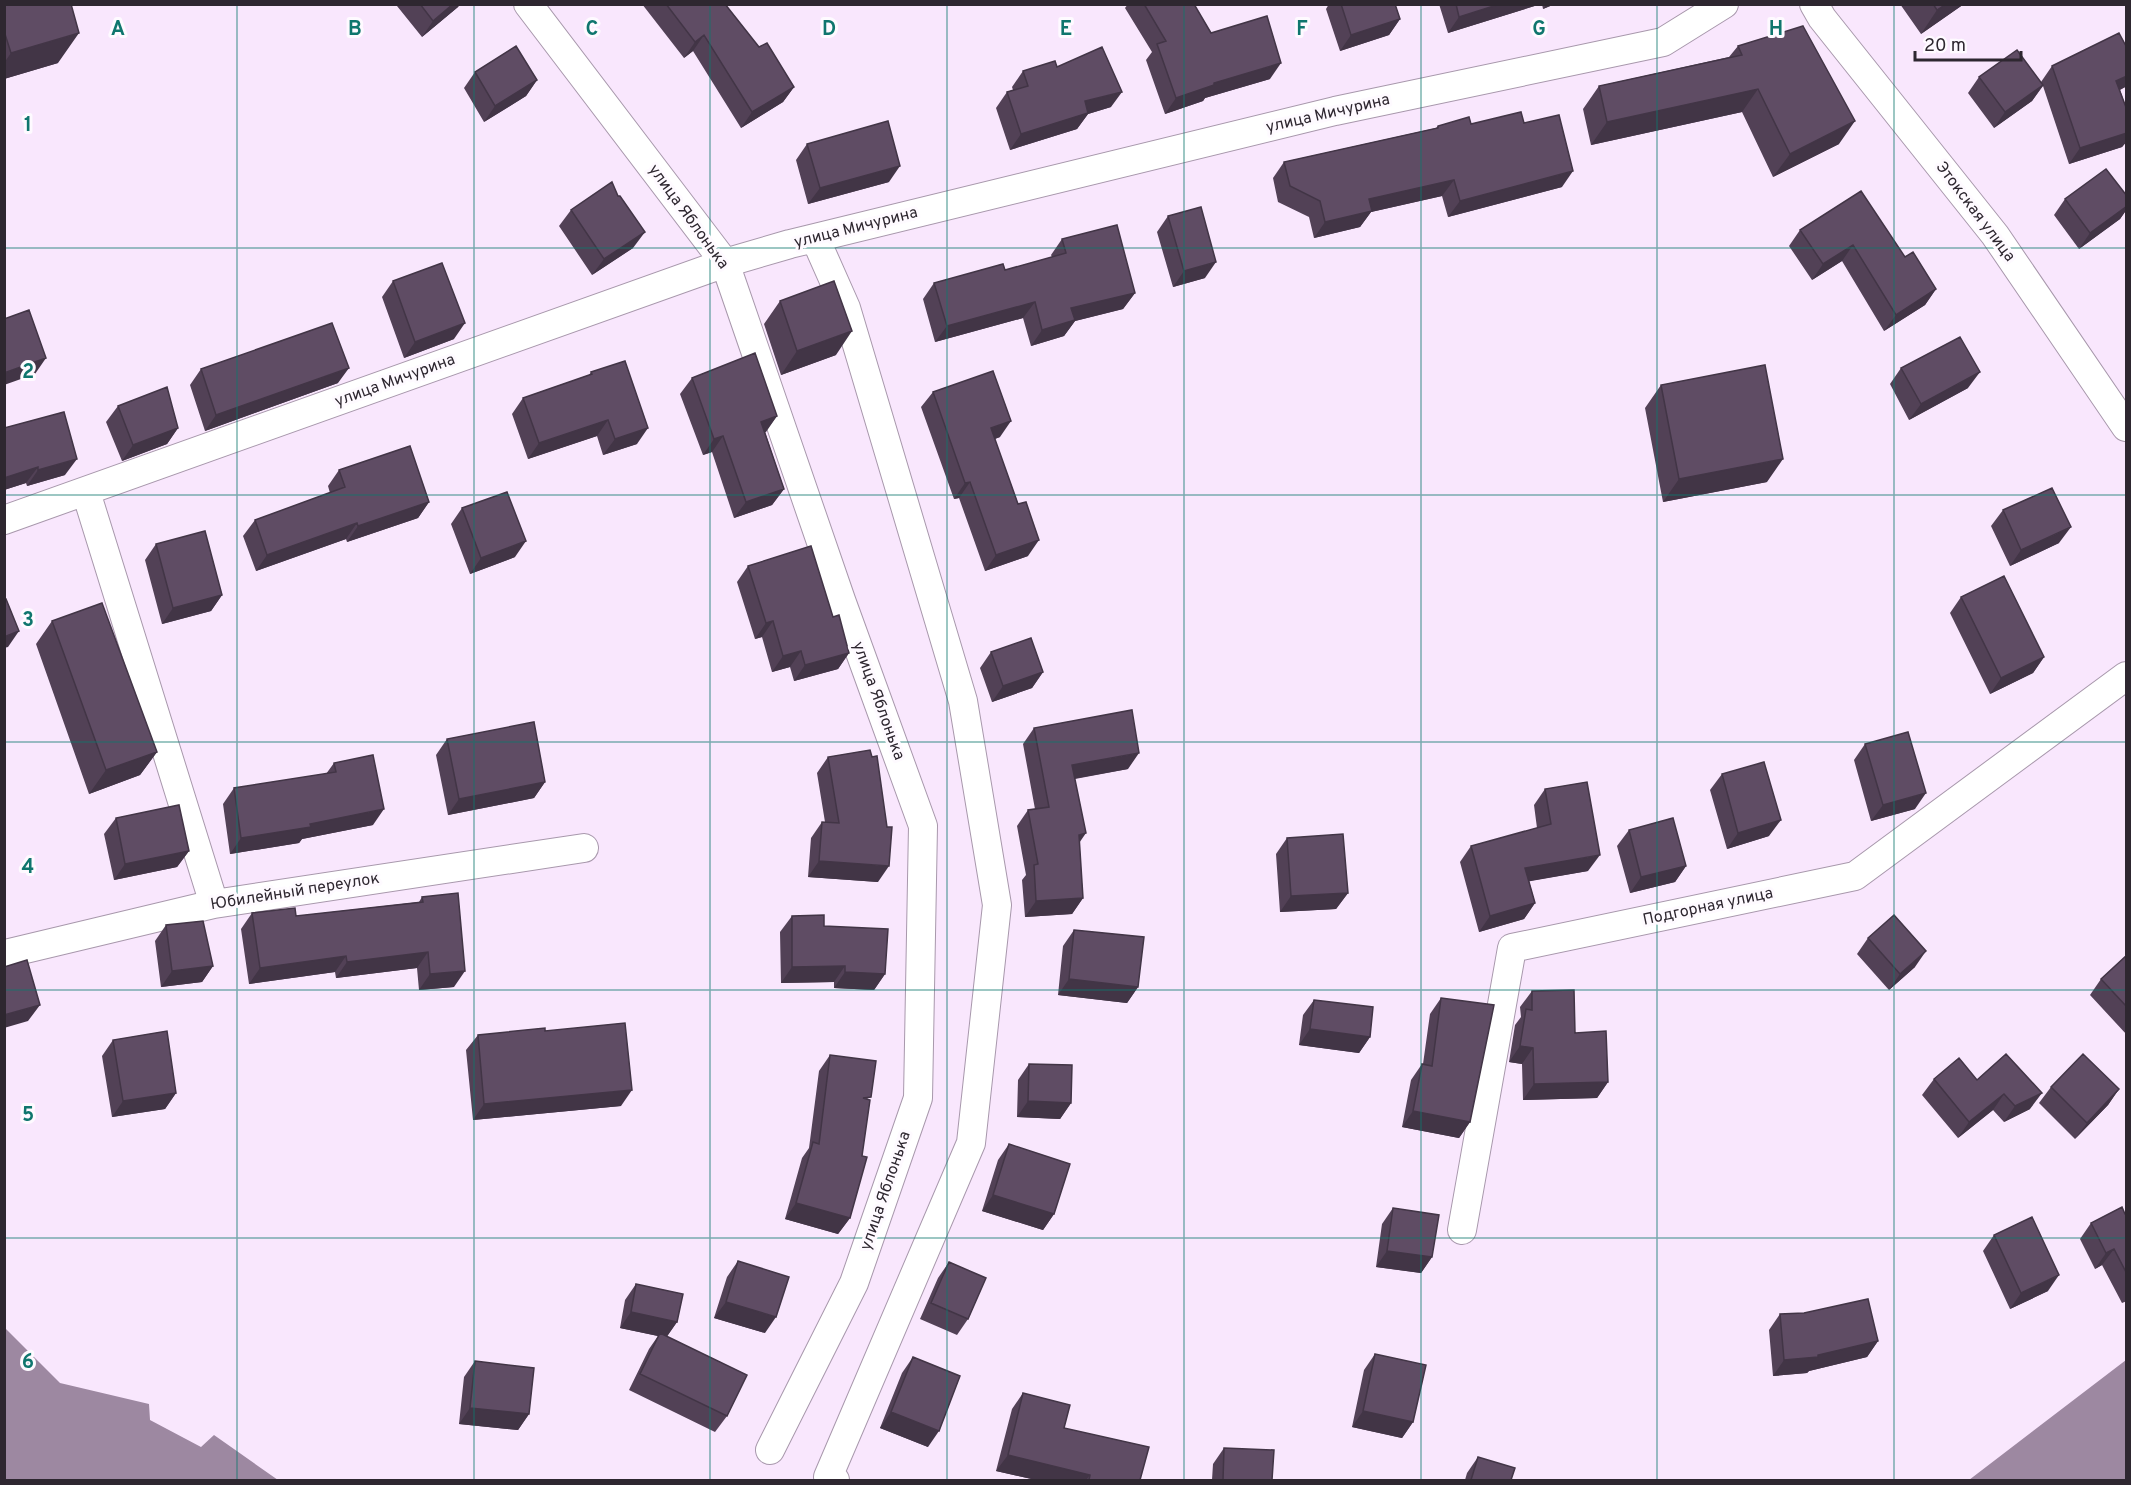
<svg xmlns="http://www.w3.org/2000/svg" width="2131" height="1485" font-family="Overpass,sans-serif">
<rect width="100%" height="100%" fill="#f9e7fd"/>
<path fill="#9d88a1" d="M5,1328L60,1383L149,1404L150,1420L201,1447L214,1435L278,1480H5Z
M2126,1360V1480H1969Z"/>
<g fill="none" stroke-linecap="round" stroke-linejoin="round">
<defs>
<path id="street" d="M528,4L725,263L841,600L923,826L918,1098L854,1283L770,1450
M1814,4L1822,18L1995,235L2126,427
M815,238L846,308L963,701L997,905L971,1143L828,1477L835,1480
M86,492L214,904
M4,520L725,263L790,244L1335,111L1663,42L1724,4
M9,953L214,904L584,848
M1462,1230L1512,948L1855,876L2126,676"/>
</defs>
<use href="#street" stroke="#a898ac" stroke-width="30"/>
<use href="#street" stroke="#fff" stroke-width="28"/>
</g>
<path fill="#524156" d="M4,4L58,63L4,79Z
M398,4H460L458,7L422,37L397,6Z
M642,4H725L759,47L794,87L783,102L741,128L693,51L684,58Z
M1128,4H1194L1211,33L1270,79L1205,98L1203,101L1165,114L1146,60L1152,52L1125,8Z
M1329,4H1395L1400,19L1389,35L1340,51L1326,9Z
M1439,4H1541L1448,33Z
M1542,4H1555L1543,9Z
M1900,4H1964L1921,34Z
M1738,46L1839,144L1773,177L1742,112L1591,145L1583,109L1599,86L1729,57Z
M2127,48V86L2120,90L2127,110V141L2122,147L2069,164L2043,86L2032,101L1994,128L1968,93L1979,77L2041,82L2052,66Z
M1057,67L1111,107L1088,114L1077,129L1010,150L996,108L1007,92L1013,90L1012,87L1023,71Z
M475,72L537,80L526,96L484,122L464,88Z
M1524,123L1562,187L1448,217L1442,196L1371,212L1360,227L1314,238L1309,217L1278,202L1273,178L1284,162L1436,128L1438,126Z
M807,144L889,182L808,204L796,160Z
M2127,196V209L2120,219L2079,249L2054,215L2065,199Z
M571,210L633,248L592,275L559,226Z
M1168,216L1205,278L1173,287L1157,232Z
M1800,230L1905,257L1936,289L1925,305L1884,331L1842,261L1812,280L1789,246Z
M1062,239L1135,293L1123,309L1075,321L1064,336L1031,346L1023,318L935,342L923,299L934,283L1005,270L1052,257L1051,255Z
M393,281L454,339L404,358L382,297Z
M780,301L836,355L781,375L764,324Z
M1901,368L1968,388L1909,420L1890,384Z
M201,369L338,383L205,431L190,385Z
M591,372L637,444L603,455L597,436L528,459L512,414L523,398L589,375Z
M692,378L777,416L765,432L784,489L772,505L734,518L712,452L703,455L680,394Z
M1661,385L1767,482L1663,502L1645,408Z
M933,392L1000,437L995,439L1028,556L985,571L959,498L954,499L921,407Z
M118,406L178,428L167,444L122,461L106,422Z
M4,428L65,475L27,486L26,483L4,490Z
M339,470L429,502L418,518L347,542L346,539L256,571L243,536L255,520L330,493L328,486Z
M462,508L515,557L470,574L451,524Z
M2003,510L2059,543L2010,566L1991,526Z
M156,544L222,595L211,611L162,624L145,560Z
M748,566L833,617L849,653L838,669L794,681L790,667L772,672L762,637L755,639L737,582Z
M1961,597L2044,657L2033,673L1990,694L1950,613Z
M52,621L157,752L140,775L89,794L36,644Z
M991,652L1043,672L1032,688L992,702L980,668Z
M1034,728L1128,769L1075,779L1083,898L1072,914L1025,917L1022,880L1026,875L1017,826L1028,810L1035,809L1023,744Z
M447,739L545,782L534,798L448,815L436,755Z
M1865,744L1915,809L1871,821L1854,760Z
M828,757L878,882L808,877L811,838L822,822H825L817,773Z
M334,763L373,825L302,839L299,843L230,854L223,804L234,788L326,774Z
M1722,774L1769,836L1727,849L1710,790Z
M1545,789L1588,871L1529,881L1535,903L1524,919L1479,932L1460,862L1471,846L1537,828L1534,805Z
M116,818L189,851L177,867L114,880L104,834Z
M1629,830L1686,866L1675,882L1630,893L1617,846Z
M1287,838L1348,893L1336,909L1280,912L1276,854Z
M422,897L454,987L419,990L417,968L336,978L335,972L249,984L241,929L252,913L296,916L419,902Z
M792,916L824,926L885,974L874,990L834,988V982L781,983L780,932Z
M166,925L213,966L202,982L161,987L155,941Z
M1074,930L1138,987L1127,1003L1058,995L1063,946Z
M1868,938L1915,967L1889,990L1857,954Z
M2127,955V1035L2090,995L2101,979Z
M1532,991L1575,1033L1608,1082L1597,1098L1523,1100L1522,1064L1509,1062L1515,1025L1521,1017L1520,1007Z
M1441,998L1470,1122L1459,1138L1402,1127L1411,1080L1422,1064H1423L1430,1014Z
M1314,1000L1370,1037L1359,1053L1299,1045L1303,1015Z
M545,1031L621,1106L473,1120L466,1050L478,1035Z
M113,1040L176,1093L165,1109L112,1117L102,1056Z
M2006,1054L2030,1109L2004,1122L1993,1110L1958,1138L1922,1095L1934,1079L1977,1080Z
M830,1055L869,1100L850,1218L838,1234L785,1219L802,1158L809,1148L819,1071Z
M1029,1064L1071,1103L1060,1119L1017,1117L1018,1080Z
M2051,1087L2119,1089L2108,1105L2075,1139L2039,1103Z
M1009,1144L1054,1214L1043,1230L982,1211L998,1160Z
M1393,1208L1432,1257L1421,1273L1376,1267L1382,1224Z
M2127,1214V1301L2122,1303L2102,1265L2095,1269L2080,1239L2091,1223Z
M1994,1235L2048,1291L2010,1309L1983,1251Z
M738,1261L765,1333L714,1318L727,1277Z
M949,1262L968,1319L957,1335L920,1319L938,1278Z
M636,1284L677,1322L667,1336L727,1416L715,1432L629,1390L649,1349L658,1336L620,1328L625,1300Z
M1780,1314L1878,1341L1867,1357L1809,1371L1807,1373L1773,1376L1769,1330Z
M1375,1354L1413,1422L1402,1438L1352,1427L1364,1370Z
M913,1357L928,1447L880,1428L902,1373Z
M475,1361L529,1414L518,1430L459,1424L464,1377Z
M1023,1393L1064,1428L1140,1480H1036L996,1471L1012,1409Z
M1224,1448L1272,1480H1212L1213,1464Z
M1478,1457L1511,1480H1465L1467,1473Z"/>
<path fill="#423546" d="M453,4H460L458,7L422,37L433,21Z
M1500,4H1541L1448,33L1459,17Z
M1547,4H1555L1543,9Z
M1946,4H1964L1921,34L1937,10Z
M1400,19L1389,35L1340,51L1351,35Z
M79,33L58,63L4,79V63L11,53Z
M704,35L693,51L684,58L695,42Z
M1281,63L1270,79L1205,98L1203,101L1165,114L1176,98L1214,83Z
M2127,76V86L2105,97L2116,81Z
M537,80L526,96L484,122L495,106Z
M2043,85L2032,101L1994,128L2005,112Z
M794,87L783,102L741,128L752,112Z
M1758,89L1742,112L1591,145L1607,122Z
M1122,92L1111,107L1088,114L1077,129L1010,150L1021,134L1085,101Z
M1855,121L1839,144L1773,177L1790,154Z
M2127,133V141L2122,147L2069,164L2080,148Z
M900,166L889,182L808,204L820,188Z
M1573,171L1562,187L1448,217L1460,201Z
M1454,180L1442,196L1371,212L1360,227L1314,238L1325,222L1369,199Z
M2127,206V209L2120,219L2079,249L2090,233Z
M645,232L633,248L592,275L604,259Z
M1853,245L1842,261L1812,280L1823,264Z
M1216,262L1205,278L1173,287L1184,271Z
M1936,289L1925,305L1884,331L1896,315Z
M1135,293L1123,309L1075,321L1064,336L1031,346L1042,330L1071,308Z
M1035,302L1023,318L935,342L947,326Z
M465,323L454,339L404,358L415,342Z
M852,331L836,355L781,375L797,351Z
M46,358L35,374L4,385V373Z
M349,368L338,383L205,431L216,415Z
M1980,372L1968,388L1909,420L1921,404Z
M777,416L766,432L750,438L761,422Z
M608,420L597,436L528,459L539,443Z
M1011,421L1000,437L980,444L991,428Z
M178,428L167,444L122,461L133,445Z
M648,428L637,444L603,455L615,439Z
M723,436L712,452L703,455L714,439Z
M77,459L65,475L27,486L38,470Z
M1783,459L1767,482L1663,502L1679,479Z
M38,467L26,483L4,490V478Z
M970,482L959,498L954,499L965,483Z
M784,489L772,505L734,518L746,502Z
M429,502L418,518L347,542L358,526Z
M357,523L346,539L256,571L267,555Z
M2071,527L2059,543L2010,566L2021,550Z
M1039,540L1028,556L985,571L996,555Z
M526,541L515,557L470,574L481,558Z
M222,595L211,611L162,624L173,608Z
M773,621L762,637L755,639L766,623Z
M19,631L8,647L4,648V637Z
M801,651L790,667L772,672L783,656Z
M849,653L838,669L794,681L805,665Z
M2044,657L2033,673L1990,694L2001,678Z
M1043,672L1032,688L992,702L1003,686Z
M157,752L140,775L89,794L106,770Z
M1139,753L1128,769L1061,781L1072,765Z
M545,782L534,798L448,815L459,799Z
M1926,793L1915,809L1871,821L1883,805Z
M384,809L373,825L302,839L299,843L230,854L241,838Z
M1781,820L1769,836L1727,849L1738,833Z
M1086,833L1075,849L1079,835Z
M189,851L177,867L114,880L125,864Z
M1600,855L1588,871L1514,884L1525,868Z
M819,861L889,866L878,882L808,877Z
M1686,866L1675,882L1630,893L1641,877Z
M1348,893L1336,909L1280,912L1291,896Z
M1083,898L1072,914L1025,917L1036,901Z
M1535,903L1524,919L1479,932L1490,916Z
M1926,951L1915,967L1889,990L1900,974Z
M428,952L417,968L336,978L347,962Z
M346,956L335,972L249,984L260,968Z
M213,966L202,982L161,987L172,971Z
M845,966L834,982L781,983L792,967Z
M465,971L454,987L419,990L430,974Z
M845,972L885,974L874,990L834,988Z
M1069,979L1138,987L1127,1003L1058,995Z
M40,1005L28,1021L4,1028V1015Z
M1310,1029L1370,1037L1359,1053L1299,1045Z
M1520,1046L1533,1048L1522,1064L1509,1062Z
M1608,1082L1597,1098L1523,1100L1534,1084Z
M2119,1089L2108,1105L2075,1139L2087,1123Z
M632,1090L621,1106L473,1120L484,1104Z
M176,1093L165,1109L112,1117L123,1101Z
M2042,1093L2030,1109L2004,1122L2015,1106Z
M2004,1094L1993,1110L1958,1138L1969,1122Z
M1028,1101L1071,1103L1060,1119L1017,1117Z
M1413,1111L1470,1122L1459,1138L1402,1127Z
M993,1195L1054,1214L1043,1230L982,1211Z
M796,1203L850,1218L838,1234L785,1219Z
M2114,1249L2102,1265L2095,1269L2106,1253Z
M1387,1251L1432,1257L1421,1273L1376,1267Z
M2059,1275L2048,1291L2010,1309L2021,1293Z
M726,1302L776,1317L765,1333L714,1318Z
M631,1312L677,1322L666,1338L660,1333L658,1336L620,1328Z
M1878,1341L1867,1357L1809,1371L1807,1373L1773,1376L1784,1360L1818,1355Z
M470,1408L529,1414L518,1430L459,1424Z
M1363,1411L1413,1422L1402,1438L1352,1427Z
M891,1412L939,1431L928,1447L880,1428Z
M1008,1455L1090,1475L1086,1480H1036L996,1471Z"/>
<path fill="#5f4c64" stroke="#423546" stroke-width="1.5" d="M4,4H71L79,33L11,53L4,31Z
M420,4H453L433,21Z
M666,4H725L759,47L767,43L794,87L752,112L704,35L695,42Z
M1144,4H1194L1211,33L1267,16L1281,63L1214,83V85L1176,98L1157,44L1166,41Z
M1341,4H1395L1400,19L1351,35Z
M1456,4H1500L1459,17Z
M1933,4H1946L1937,10Z
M1803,26L1855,121L1790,154L1758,89L1607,122L1599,86L1742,55L1738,46Z
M2119,33L2127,48V76L2116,81L2127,110V133L2080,148L2052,66Z
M516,46L537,80L495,106L475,72Z
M1102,47L1122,92L1085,101L1088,113L1021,134L1007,92L1028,86L1023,71L1055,61L1057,67Z
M2017,50L2043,85L2005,112L1979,77Z
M1521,112L1524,123L1559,115L1573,171L1460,201L1454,180L1369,199L1372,211L1325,222L1320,201L1290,186L1284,162L1438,128V126L1469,117L1471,124Z
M888,121L900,166L820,188L807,144Z
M2106,169L2127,196V206L2090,233L2065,199Z
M612,182L618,196H620L645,232L604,259L571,210Z
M1861,191L1905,257L1913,252L1936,289L1896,315L1853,245L1823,264L1800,230Z
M1201,207L1216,262L1184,271L1168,216Z
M1117,225L1135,293L1071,308L1075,320L1042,330L1035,302L947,326L934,283L1003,264L1005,270L1066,253L1062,239Z
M442,263L465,323L415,342L393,281Z
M834,281L852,331L797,351L780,301Z
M29,310L46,358L4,373V319Z
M332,323L349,368L216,415L201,369Z
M1960,337L1980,372L1921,404L1901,368Z
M755,353L777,416L761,422L784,489L746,502L723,436L714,439L692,378Z
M625,361L648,428L615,439L608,420L539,443L523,398L592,374L591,372Z
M1765,365L1783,459L1679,479L1661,385Z
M993,371L1011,421L991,428L1018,504L1026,502L1039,540L996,555L970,482L965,483L933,392Z
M167,387L178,428L133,445L118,406Z
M64,412L77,459L38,470V467L4,478V428Z
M410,446L429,502L358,526L357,523L267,555L255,520L345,487L339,470Z
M2052,488L2071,527L2021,550L2003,510Z
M507,492L526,541L481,558L462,508Z
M205,531L222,595L173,608L156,544Z
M811,546L833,617L839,615L849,653L805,665L801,651L783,656L773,621L766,623L748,566Z
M2004,576L2044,657L2001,678L1961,597Z
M6,599L19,631L4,637V600Z
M102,603L157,752L106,770L52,621Z
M1031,638L1043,672L1003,686L991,652Z
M1132,710L1139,753L1072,765L1086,833L1079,835L1083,898L1036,901L1034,865L1038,864L1028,810L1049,807L1034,728Z
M534,722L545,782L459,799L447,739Z
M1908,732L1926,793L1883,805L1865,744Z
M870,750L872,757L877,756L887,827H892L889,866L819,861L822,822L839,823L828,757Z
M373,755L384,809L310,824L311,827L241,838L234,788L336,772L334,763Z
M1764,762L1781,820L1738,833L1722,774Z
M1587,782L1600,855L1525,868L1535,903L1490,916L1471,846L1551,824L1545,789Z
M179,805L189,851L125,864L116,818Z
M1673,818L1686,866L1641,877L1629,830Z
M1343,834L1348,893L1291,896L1287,838Z
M458,893L465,971L430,974L428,952L347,962L346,956L260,968L252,913L295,908L296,916L423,902L422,897Z
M824,915V926L888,929L885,974L845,972V966L792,967V916Z
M1894,915L1926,951L1900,974L1868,938Z
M203,921L213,966L172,971L166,925Z
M1074,930L1144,937L1138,987L1069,979Z
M2127,955V1007L2101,979Z
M27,960L40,1005L4,1015V967Z
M1574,990L1575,1033L1606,1031L1608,1082L1534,1084L1533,1048L1520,1046L1526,1009L1532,1010V991Z
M1441,998L1494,1005L1470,1122L1413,1111L1422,1064L1432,1066Z
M1314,1000L1373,1007L1370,1037L1310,1029Z
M625,1023L632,1090L484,1104L478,1035L545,1028V1031Z
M167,1031L176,1093L123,1101L113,1040Z
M2006,1054L2042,1093L2015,1106L2004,1094L1969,1122L1934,1079L1959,1058L1977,1080Z
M2083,1054L2119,1089L2087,1123L2051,1087Z
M830,1055L876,1061L871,1097L863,1098L870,1100L862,1156L867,1157L850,1218L796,1203L813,1142L819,1144Z
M1029,1064L1072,1065L1071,1103L1028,1101Z
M1009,1144L1070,1164L1054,1214L993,1195Z
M2122,1207L2125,1214H2127V1274L2114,1249L2106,1253L2091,1223Z
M1393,1208L1439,1215L1432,1257L1387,1251Z
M2032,1217L2059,1275L2021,1293L1994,1235Z
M738,1261L789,1277L776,1317L726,1302Z
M949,1262L986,1278L968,1319L931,1303Z
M636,1284L683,1294L677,1322L631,1312Z
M1868,1299L1878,1341L1818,1355V1357L1784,1360L1780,1314L1804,1313Z
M660,1333L747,1375L727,1416L640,1374Z
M1375,1354L1426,1365L1413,1422L1363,1411Z
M913,1357L960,1376L939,1431L891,1412Z
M475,1361L534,1368L529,1414L470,1408Z
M1023,1393L1070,1405L1064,1428L1149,1447L1140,1480H1089L1090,1475L1008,1455Z
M1224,1448L1274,1450L1272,1480H1223Z
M1478,1457L1515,1468L1511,1480H1471Z"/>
<path fill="none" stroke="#0f766e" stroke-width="1.5" stroke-opacity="0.55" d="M237,4V1480M474,4V1480M710,4V1480M947,4V1480M1184,4V1480M1421,4V1480M1657,4V1480M1894,4V1480M4,248H2126M4,495H2126M4,742H2126M4,990H2126M4,1238H2126"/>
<g text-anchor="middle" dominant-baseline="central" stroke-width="6" stroke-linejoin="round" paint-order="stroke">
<g font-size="16" fill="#2e2730" stroke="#fefaff">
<text transform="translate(1328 114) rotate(-13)">улица Мичурина</text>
<text transform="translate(1975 212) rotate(53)">Этокская улица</text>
<text transform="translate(688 217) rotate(54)">улица Яблонька</text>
<text transform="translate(856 228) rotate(-14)">улица Мичурина</text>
<text transform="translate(395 381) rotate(-20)">улица Мичурина</text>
<text transform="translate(878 701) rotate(70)">улица Яблонька</text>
<text transform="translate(295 892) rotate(-9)">Юбилейный переулок</text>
<text transform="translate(1708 907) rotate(-12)">Подгорная улица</text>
<text transform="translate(886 1191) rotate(-71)">улица Яблонька</text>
</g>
</g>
<g font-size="20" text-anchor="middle" font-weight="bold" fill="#0f766e" stroke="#fefaff" stroke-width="6" stroke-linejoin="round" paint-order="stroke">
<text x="118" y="35">A</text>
<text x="355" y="35">B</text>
<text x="592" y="35">C</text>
<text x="829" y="35">D</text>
<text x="1066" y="35">E</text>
<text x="1302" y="35">F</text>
<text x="1539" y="35">G</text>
<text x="1776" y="35">H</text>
<text x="28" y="131">1</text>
<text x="28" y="378">2</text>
<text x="28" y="626">3</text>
<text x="28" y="873">4</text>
<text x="28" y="1121">5</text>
<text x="28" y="1368">6</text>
</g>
<rect width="2131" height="1485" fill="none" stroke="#2e2730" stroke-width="12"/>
<path d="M1915 51v9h106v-9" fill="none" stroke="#2e2730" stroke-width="3"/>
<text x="1924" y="51" font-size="18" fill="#2e2730" stroke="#fefaff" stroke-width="4.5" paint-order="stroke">20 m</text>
</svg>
